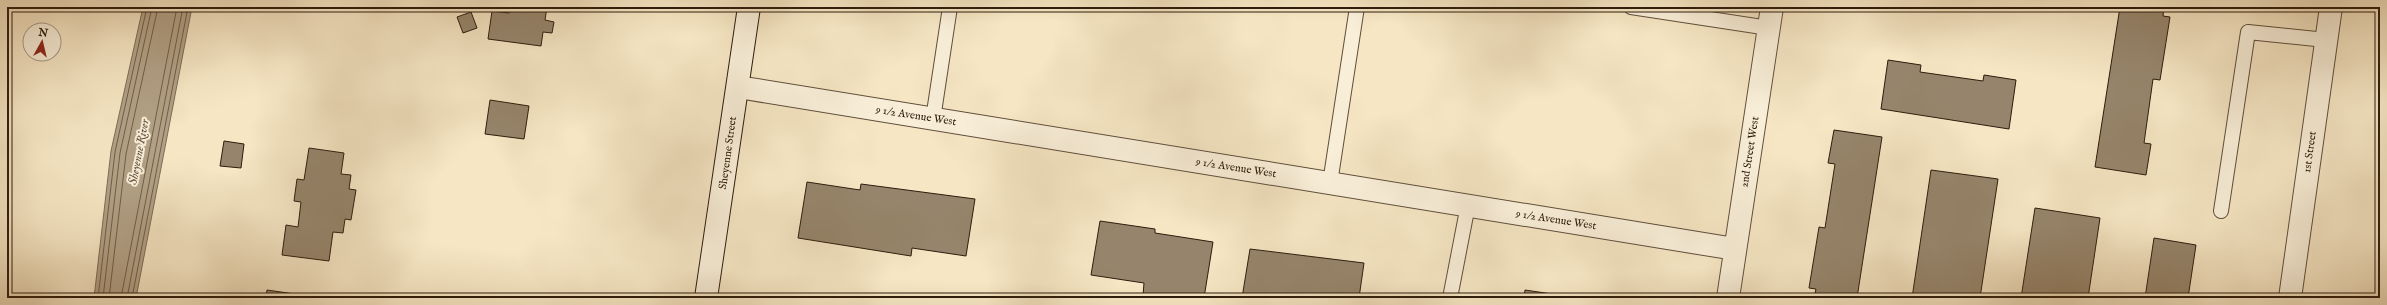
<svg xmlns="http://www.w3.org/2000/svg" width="2387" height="305" font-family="'IM FELL English',serif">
<rect width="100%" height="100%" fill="#f6e6c4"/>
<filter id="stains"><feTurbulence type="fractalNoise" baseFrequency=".005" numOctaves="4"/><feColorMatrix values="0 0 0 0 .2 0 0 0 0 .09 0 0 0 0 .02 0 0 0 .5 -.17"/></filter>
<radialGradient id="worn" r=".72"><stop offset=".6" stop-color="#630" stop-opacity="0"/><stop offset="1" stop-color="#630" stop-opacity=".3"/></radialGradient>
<path fill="#b2a186" stroke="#7d6c56" d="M143,7H192L136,298H94L111,151Z"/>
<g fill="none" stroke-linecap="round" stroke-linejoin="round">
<path stroke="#705e4a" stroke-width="1" d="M98,298L115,152L147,7
M103,298L120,153L152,7
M109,298L126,154L158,7
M121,298L177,7
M127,298L183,7
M132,298L188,7"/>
</g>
<path fill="#96856c" stroke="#2d1c0d" d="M509,7H547L545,20L554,22L552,33L543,32L541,46L488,39L492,11L509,13Z
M2120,7H2164L2163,16L2170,17L2160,80L2153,79L2144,143L2151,144L2146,175L2095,167Z
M471,12L477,28L463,33L457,17Z
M1888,60L1921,65L1920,72L1983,81L1984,75L2016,80L2009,129L1881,109Z
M490,100L529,106L524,139L485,134Z
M1834,130L1882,137L1857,298H1814L1816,289L1809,288L1819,227L1825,228L1835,164L1828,163Z
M224,141L244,144L241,168L220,166Z
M309,148L344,153L341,174L351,175L349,189L356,190L351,220L345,219L343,233L333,232L329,261L282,255L286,225L298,227L301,202L294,201L297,179L304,180Z
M1931,170L1998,179L1980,298H1912Z
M807,182L860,190L861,184L975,199L966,256L912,248L911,256L798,238Z
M2035,208L2100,218L2088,298H2021Z
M1100,221L1155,229V233L1213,242L1204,298H1161L1143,295L1144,283L1091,275Z
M2154,238L2196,245L2188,298H2145Z
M1250,249L1364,263L1359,298H1242Z
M267,290L323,298H266Z
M1525,290L1579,298H1524Z"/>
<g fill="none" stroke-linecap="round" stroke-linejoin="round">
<defs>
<path id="lane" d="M1631,7L1769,28
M933,119L950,7
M1330,183L1357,7
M2221,211L2248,32L2326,40
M1450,298L1468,205"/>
<path id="street" d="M738,87L1735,249
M1728,298L1772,7
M2290,298L2331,7"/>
<path id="secondary" d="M706,298L749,7"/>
</defs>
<use href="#lane" stroke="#5f4e3b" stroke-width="16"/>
<use href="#street" stroke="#5f4e3b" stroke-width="24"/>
<use href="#secondary" stroke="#2d1c0d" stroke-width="24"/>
<use href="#lane" stroke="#f9efd9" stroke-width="14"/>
<use href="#street" stroke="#f9efd9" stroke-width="22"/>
<use href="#secondary" stroke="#f9efd9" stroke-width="22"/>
</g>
<g text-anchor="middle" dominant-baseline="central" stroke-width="4" stroke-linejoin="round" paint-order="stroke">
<g font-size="11" fill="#2d1c0d" stroke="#f9efd9">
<text transform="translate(916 116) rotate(9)">9 1/2 Avenue West</text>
<text transform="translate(1750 152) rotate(-81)">2nd Street West</text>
<text transform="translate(2310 152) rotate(-82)">1st Street</text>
<text transform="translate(728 153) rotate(-82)">Sheyenne Street</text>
<text transform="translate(1236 168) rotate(9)">9 1/2 Avenue West</text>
<text transform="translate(1556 220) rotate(9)">9 1/2 Avenue West</text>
</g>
<g font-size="12" font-style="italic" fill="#62513d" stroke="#f9efd9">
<text transform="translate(139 152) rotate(-79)">Sheyenne River</text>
</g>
</g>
<rect width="2387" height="305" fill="none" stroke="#f6e6c4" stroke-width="24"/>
<rect x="8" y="8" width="2371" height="289" fill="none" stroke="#2d1c0d" stroke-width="2"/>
<rect x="12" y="12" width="2363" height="281" fill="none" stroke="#2d1c0d"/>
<g transform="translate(42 42) rotate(8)"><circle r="19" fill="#f9efd9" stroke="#a79b87"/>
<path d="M0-3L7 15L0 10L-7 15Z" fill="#8f2418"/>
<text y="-6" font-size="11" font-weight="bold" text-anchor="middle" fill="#2d1c0d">N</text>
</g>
<rect width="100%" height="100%" filter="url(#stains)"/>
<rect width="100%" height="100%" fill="url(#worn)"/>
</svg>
